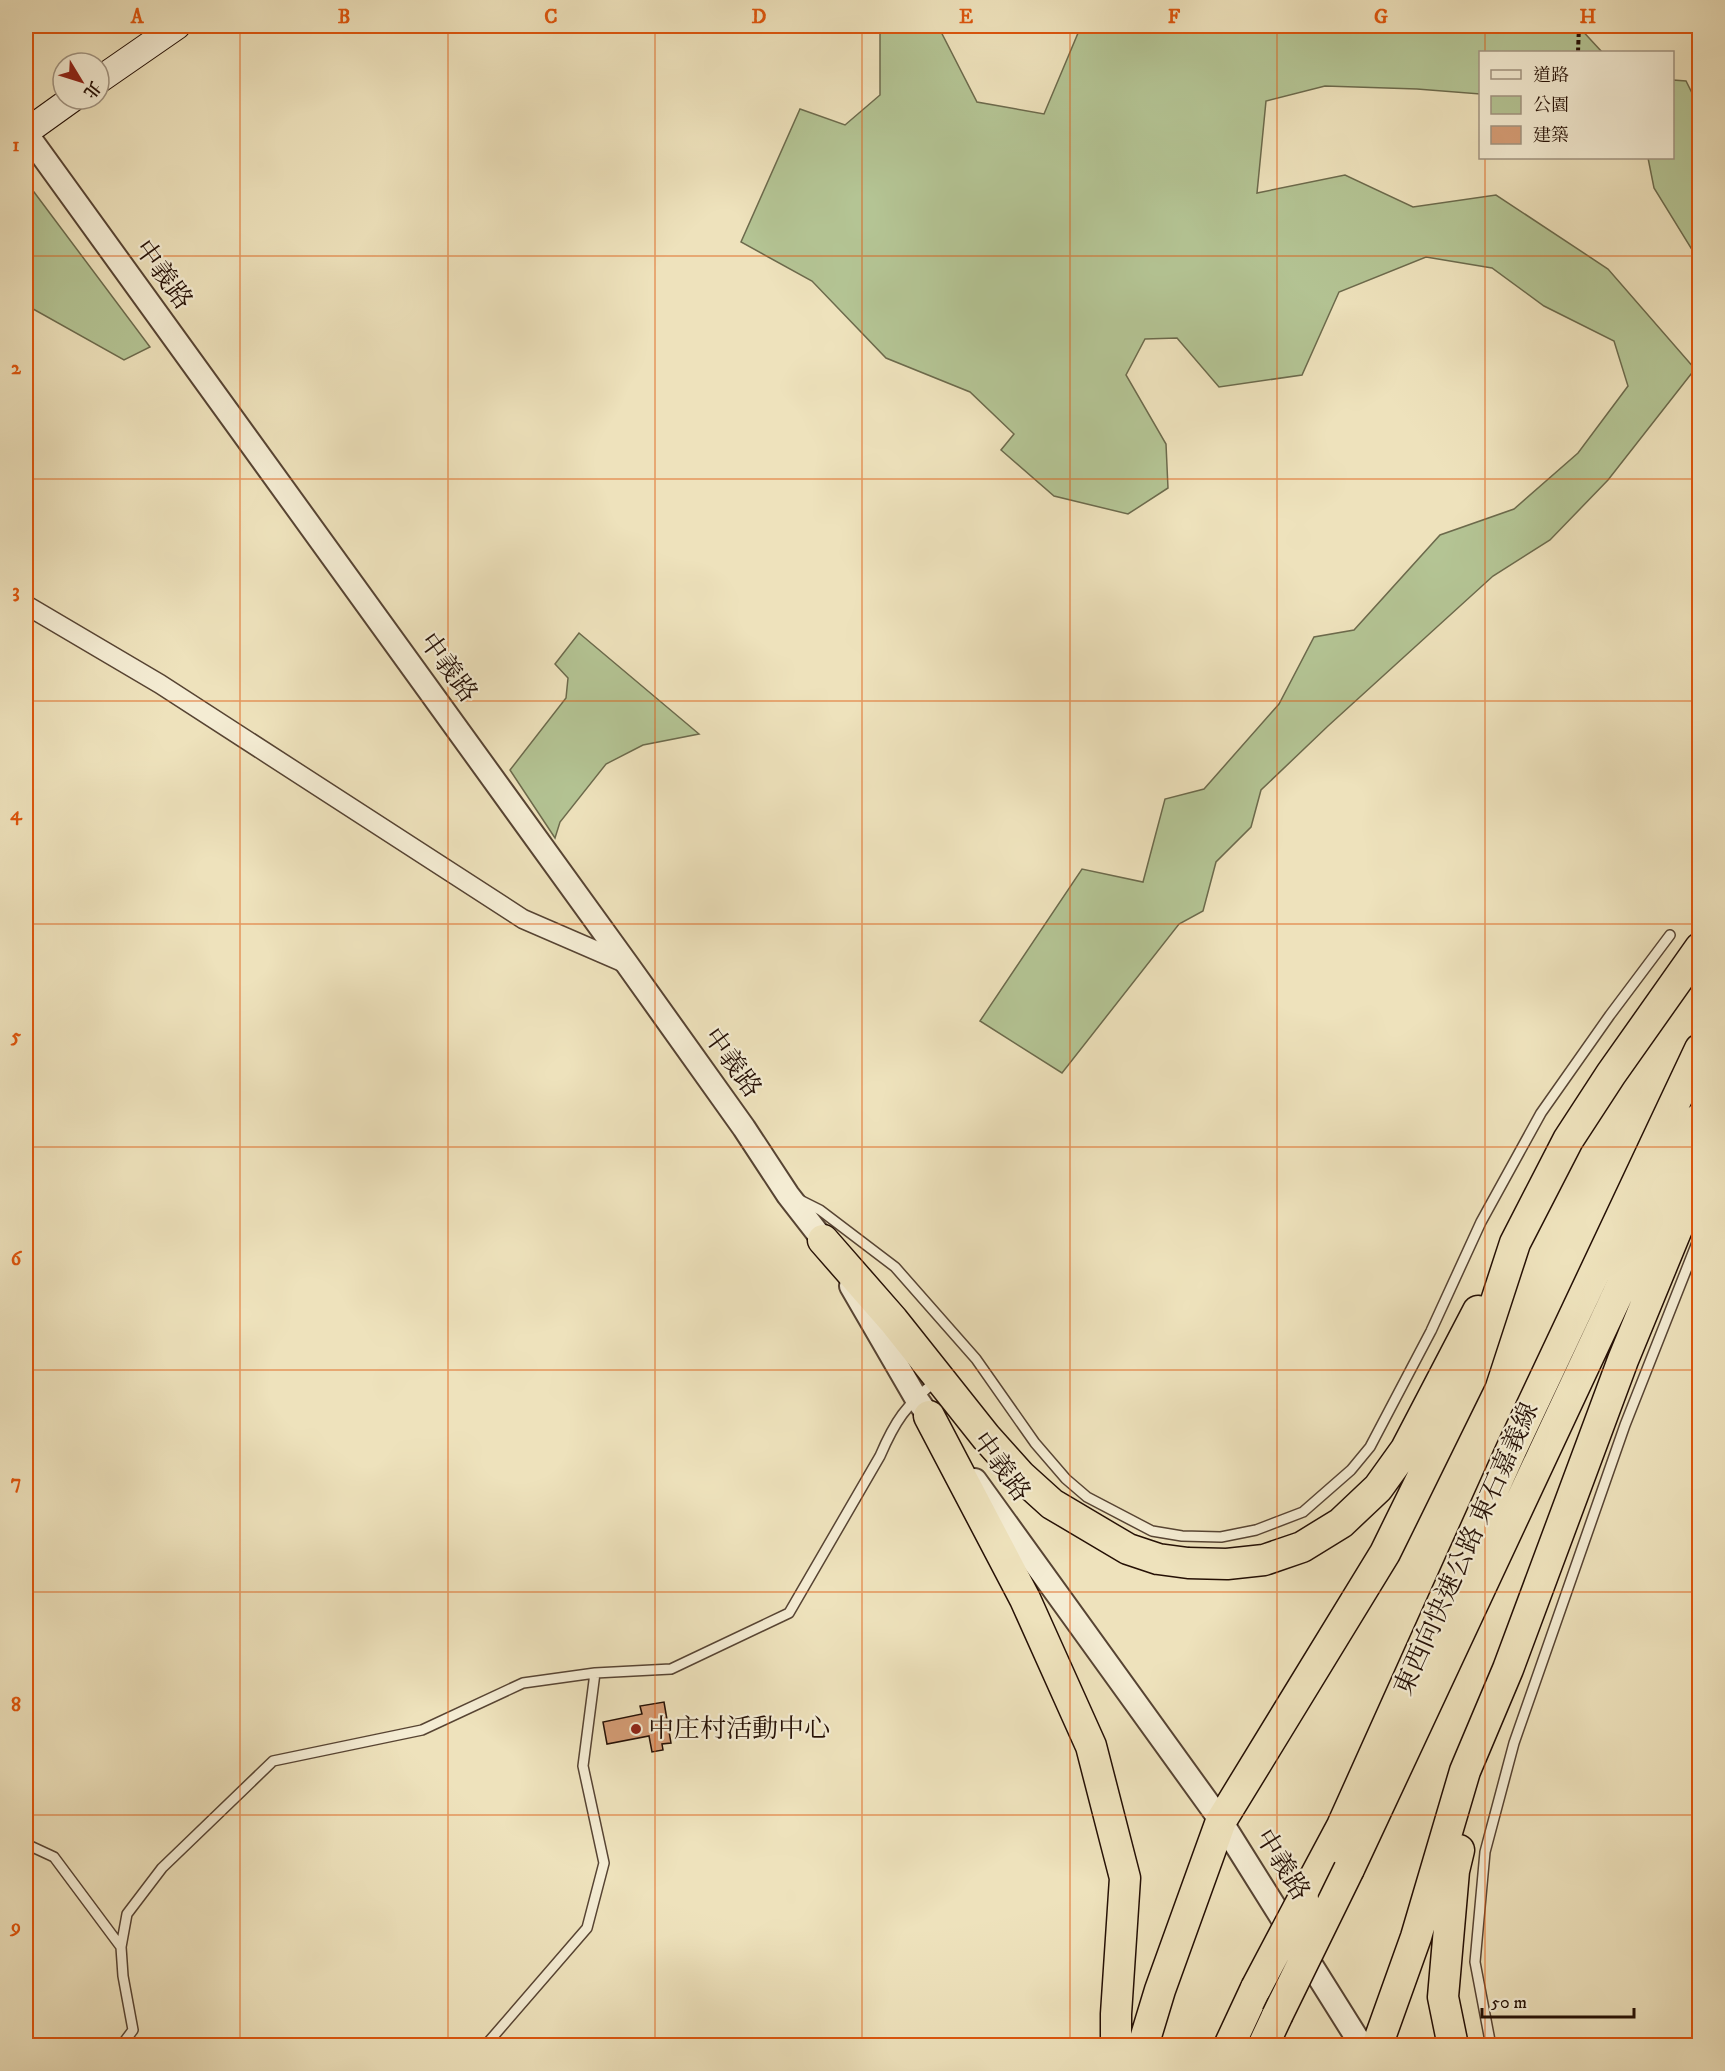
<svg xmlns="http://www.w3.org/2000/svg" width="1725" height="2071" font-family="'IM FELL DW Pica','Noto Serif TC',serif">
<rect width="100%" height="100%" fill="#eee2bc"/>
<filter id="stains"><feTurbulence type="fractalNoise" baseFrequency=".00333" numOctaves="4"/><feColorMatrix values="0 0 0 0 .2 0 0 0 0 .09 0 0 0 0 .02 0 0 0 .5 -.17"/></filter>
<radialGradient id="worn" r=".72"><stop offset=".6" stop-color="#630" stop-opacity="0"/><stop offset="1" stop-color="#630" stop-opacity=".3"/></radialGradient>
<path fill="#b4c494" stroke="#6c6a4c" stroke-width="1.5" d="M880,26H938L977,102L1044,114L1081,26H1578L1602,52H1480V94L1417,89L1325,86L1266,101L1257,193L1345,175L1413,207L1496,195L1608,269L1695,369L1608,480L1550,540L1493,576L1328,726L1261,790L1251,827L1216,862L1203,911L1179,924L1062,1073L980,1021L1082,869L1143,882L1165,799L1204,789L1279,704L1314,637L1354,630L1440,535L1514,509L1578,453L1628,386L1614,341L1544,306L1492,268L1426,257L1339,292L1302,375L1219,387L1177,338L1145,339L1126,375L1166,444L1168,488L1128,514L1054,496L1001,450L1014,434L970,392L886,358L812,281L741,242L800,109L845,125L880,95Z
M1673,80L1686,81L1699,107V261L1654,188L1648,158H1672Z
M34,192L150,347L124,360L26,305V198Z
M579,633L699,734L643,745L606,764L560,822L555,838L510,770L566,698L568,678L555,664Z"/>
<path fill="#d59d76" stroke="#251005" stroke-width="1.5" d="M664,1702L671,1743L662,1744L663,1750L652,1752L649,1736L607,1744L603,1722L642,1714L640,1706Z"/>
<g fill="none" stroke-linecap="round" stroke-linejoin="round">
<defs>
<path id="service" d="M800,1200L820,1210L895,1267L976,1359L1035,1443L1066,1479L1087,1497L1152,1531L1182,1536L1221,1537L1256,1530L1303,1512L1351,1470L1370,1447L1431,1331L1481,1222L1541,1113L1610,1015L1670,935
M26,1844L54,1857L121,1947
M121,2046L133,2030L123,1976L121,1947L127,1914L162,1868L273,1761L422,1730L523,1683L595,1673L671,1669L789,1613L880,1456C895,1421 906,1405 936,1381
M485,2046L587,1928L604,1863L583,1766L595,1673
M1491,2046L1475,1962L1485,1852L1514,1743L1625,1425L1700,1235"/>
<path id="minor" d="M26,605L160,684L523,919L627,964"/>
<path id="tertiary" d="M26,133L627,964L744,1128L788,1195L823,1240L831,1252
M851,1286L916,1398L938,1429
M975,1480L1221,1821L1362,2046"/>
<path id="secondary" d="M99,80L177,26
M26,132L72,99"/>
<path id="trunk" d="M823,1240L893,1320L986,1437L1021,1476L1052,1504L1128,1549L1158,1559L1188,1563L1227,1564L1264,1560L1302,1547L1341,1523L1378,1488L1406,1449L1478,1311
M929,1416L1025,1599L1091,1746L1125,1878L1116,2014V2046
M1349,1869L1700,1118
M1303,1899L1342,1826L1511,1450L1700,1049
M1143,2046L1160,1990L1221,1821L1385,1553L1471,1378L1515,1243L1568,1140L1611,1074L1700,948
M1229,2046L1256,1988
M1263,2046L1277,2016
M1377,2046L1416,1937L1465,1771L1508,1669L1623,1360L1700,1173
M1453,2046L1443,1997L1454,1871L1459,1850"/>
</defs>
<use href="#service" stroke="#574433" stroke-width="12"/>
<use href="#minor" stroke="#574433" stroke-width="21"/>
<use href="#tertiary" stroke="#574433" stroke-width="26"/>
<use href="#secondary" stroke="#251005" stroke-width="28"/>
<use href="#trunk" stroke="#251005" stroke-width="33"/>
<path stroke="#251005" stroke-width="4" stroke-dasharray="4.5 3" stroke-linecap="butt" d="M1578,52L1579,26"/>
<use href="#service" stroke="#f4ecd3" stroke-width="9"/>
<use href="#minor" stroke="#f4ecd3" stroke-width="18"/>
<use href="#tertiary" stroke="#f4ecd3" stroke-width="22"/>
<use href="#secondary" stroke="#f4ecd3" stroke-width="26"/>
<use href="#trunk" stroke="#eee2bc" stroke-width="30"/>
<defs>
<path id="trunk-bridge" d="M1256,1988L1303,1899
M1277,2016L1349,1869"/>
</defs>
<use href="#trunk-bridge" stroke="#251005" stroke-width="33" stroke-linecap="butt"/>
<use href="#trunk-bridge" stroke="#eee2bc" stroke-width="30"/>
</g>
<path fill="none" stroke="#de550c" stroke-width="1.5" stroke-opacity="0.55" d="M240,26V2046M448,26V2046M655,26V2046M862,26V2046M1070,26V2046M1277,26V2046M1485,26V52M1485,158V2046M26,256H1700M26,479H1700M26,701H1700M26,924H1700M26,1147H1700M26,1370H1700M26,1592H1700M26,1815H1700"/>
<circle fill="#8f2418" stroke="#f4ecd3" stroke-width="2" cx="636" cy="1729" r="6"/>
<g text-anchor="middle" dominant-baseline="central" stroke-width="4.5" stroke-linejoin="round" paint-order="stroke">
<g font-size="26" fill="#251005" stroke="#f4ecd3">
<text transform="translate(163 275) rotate(54)">中義路</text>
<text transform="translate(448 668) rotate(54)">中義路</text>
<text transform="translate(732 1063) rotate(54)">中義路</text>
<text transform="translate(1001 1467) rotate(54)">中義路</text>
<text transform="translate(1467 1549) rotate(-66)">東西向快速公路 東石嘉義線</text>
<text transform="translate(1282 1865) rotate(58)">中義路</text>
</g>
<g font-size="26" fill="#251005" stroke="#f4ecd3" text-anchor="start">
<text x="648" y="1729">中庄村活動中心</text>
</g>
</g>
<rect width="1725" height="2071" fill="none" stroke="#eee2bc" stroke-width="66"/>
<rect x="1479" y="51" width="195" height="108" fill="#f4ecd3" stroke="#a19481" stroke-width="1.5"/>
<rect x="1491" y="70" width="30" height="9" fill="#f4ecd3" stroke="#a19481" stroke-width="1.5"/>
<text x="1533" y="81" font-size="18" fill="#251005">道路</text>
<rect x="1491" y="96" width="30" height="18" fill="#b4c494" stroke="#a19481" stroke-width="1.5"/>
<text x="1533" y="111" font-size="18" fill="#251005">公園</text>
<rect x="1491" y="126" width="30" height="18" fill="#d59d76" stroke="#a19481" stroke-width="1.5"/>
<text x="1533" y="141" font-size="18" fill="#251005">建築</text>
<g transform="translate(81 81) rotate(128)"><circle r="28" fill="#f4ecd3" stroke="#a19481" stroke-width="1.5"/>
<path d="M0-4.5L10 22L0 15L-10 22Z" fill="#8f2418"/>
<text y="-9" font-size="16" font-weight="bold" text-anchor="middle" fill="#251005">北</text>
</g>
<path d="M1482 2008v9h152v-9" fill="none" stroke="#251005" stroke-width="3"/>
<text x="1491" y="2008" font-size="18" fill="#251005" stroke="#f4ecd3" stroke-width="4.5" paint-order="stroke">50 m</text>
<rect x="33" y="33" width="1659" height="2005" fill="none" stroke="#de550c" stroke-width="2"/>
<g font-size="20" text-anchor="middle" font-weight="bold" fill="#de550c">
<text x="137" y="23">A</text>
<text x="344" y="23">B</text>
<text x="551" y="23">C</text>
<text x="759" y="23">D</text>
<text x="966" y="23">E</text>
<text x="1174" y="23">F</text>
<text x="1381" y="23">G</text>
<text x="1588" y="23">H</text>
<text x="16" y="151">1</text>
<text x="16" y="374">2</text>
<text x="16" y="597">3</text>
<text x="16" y="820">4</text>
<text x="16" y="1042">5</text>
<text x="16" y="1265">6</text>
<text x="16" y="1488">7</text>
<text x="16" y="1711">8</text>
<text x="16" y="1933">9</text>
</g>
<rect width="100%" height="100%" filter="url(#stains)"/>
<rect width="100%" height="100%" fill="url(#worn)"/>
</svg>
